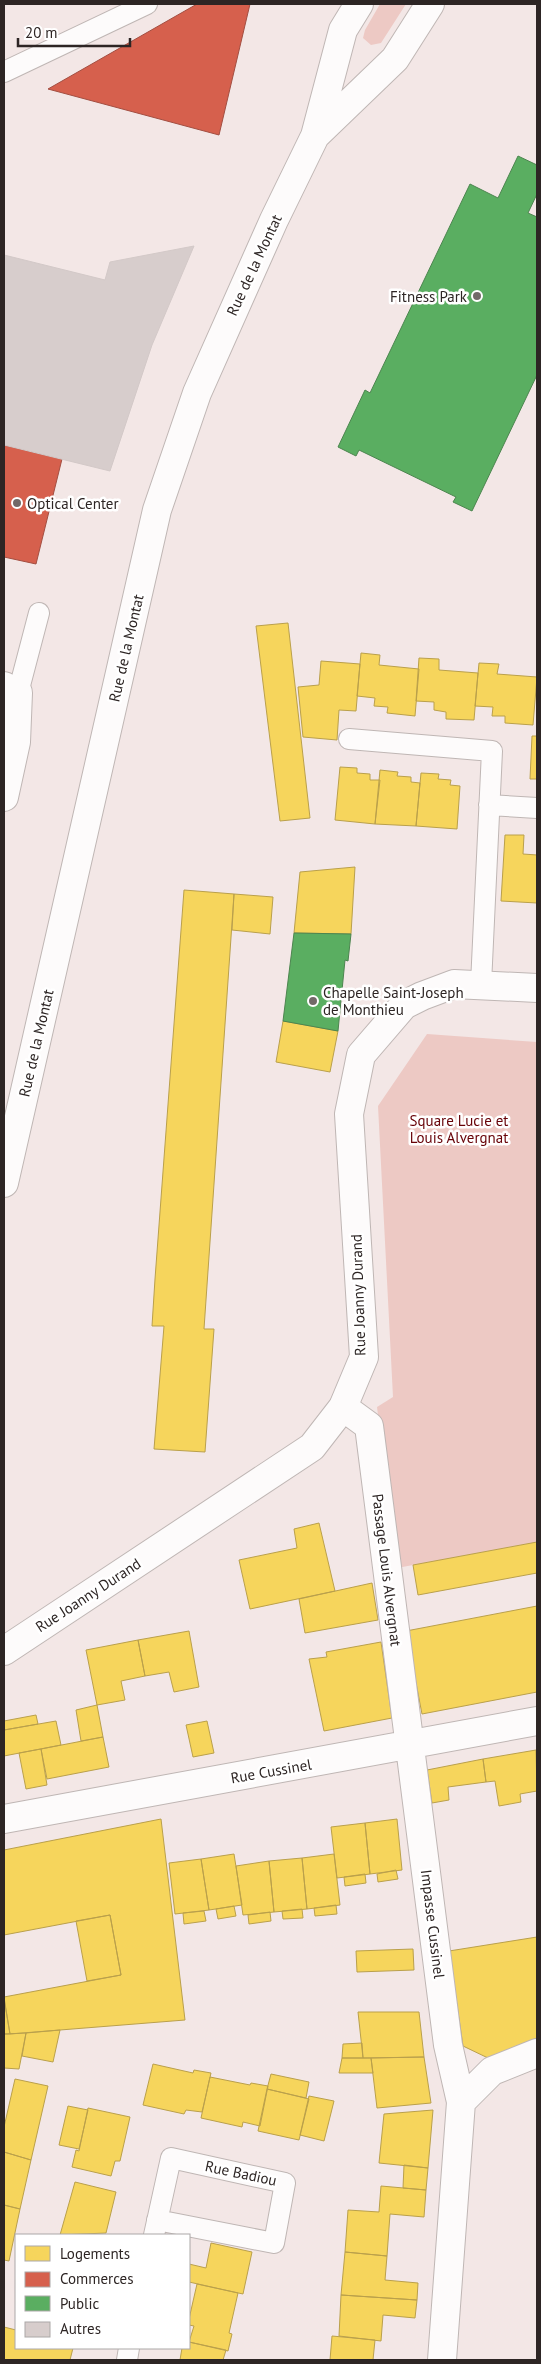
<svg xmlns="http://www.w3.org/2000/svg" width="541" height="2364" font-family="'PT Sans',sans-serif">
<rect width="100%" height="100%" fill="#f3e7e6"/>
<path fill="#edc9c4" d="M380,4H406L381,43L371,45L363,38L365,30Z
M427,1034L537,1042V1542L397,1568L377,1407L393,1397L378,1106Z"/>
<path fill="#f6d55c" stroke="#baa04b" d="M288,623L310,818L280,821L256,626Z
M361,653L380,655L379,665L419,669L415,716L387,713L388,707L374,706L375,698L357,696Z
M419,658L439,659V670L478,673L474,720L446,719V712L434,710V702L416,701Z
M321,661L360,664L356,711L339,710L337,740L303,737L298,687L319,685Z
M479,663L499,664L497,674L537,677L533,725L505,723V716H492L493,707L475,706Z
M532,736H537V779H530Z
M340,767L357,768V773L370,774V780H380L375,824L335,820Z
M380,770L398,772L397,776L411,777V782L420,783L416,826L375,824Z
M421,773L439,774L438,779L451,780L450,785L460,786L457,829L416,826Z
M505,835H524L523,854L537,855V903L501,901Z
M355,867L351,934L294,933L300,872Z
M184,890L234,894L204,1329H214L205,1452L154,1449L164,1326H152L155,1279Z
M234,894L273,897L270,934L232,930Z
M283,1021L338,1031L330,1072L276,1062Z
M319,1523L335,1591L250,1609L239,1560L297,1548L294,1529Z
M537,1542V1573L418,1595L413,1565Z
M372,1583L378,1620L305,1633L299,1599Z
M537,1606V1692L422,1714L406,1631Z
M189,1631L199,1687L174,1692L169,1672L145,1676L138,1640Z
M138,1640L145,1676L121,1681L125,1700L97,1705L86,1650Z
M381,1642L392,1718L324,1731L309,1659L327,1657L326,1652Z
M97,1705L103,1737L81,1741L76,1710Z
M36,1715L38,1724L4,1730V1721Z
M56,1721L61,1745L4,1756V1730Z
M207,1721L214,1753L193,1757L186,1725Z
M103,1737L109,1767L47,1779L41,1749Z
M41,1749L47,1785L26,1789L19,1753Z
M536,1750L537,1791L520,1794L521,1802L499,1806L495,1781L486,1782L483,1759Z
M483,1759L486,1782L448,1787L449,1800L432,1803L427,1770Z
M161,1819L185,2020L10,2034L4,1997L121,1975L110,1915L4,1935V1850Z
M397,1819L402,1870L370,1874L365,1823Z
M365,1823L370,1874L337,1878L331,1827Z
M234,1854L242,1905L209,1910L201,1859Z
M334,1854L340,1905L307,1909L302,1858Z
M302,1858L307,1909L274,1912L269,1861Z
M201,1859L209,1910L175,1914L169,1863Z
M269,1861L274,1912L243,1915L236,1866Z
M396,1870L398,1879L378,1882L377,1874Z
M365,1874L366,1883L345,1886L344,1877Z
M336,1905L337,1914L315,1916L314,1908Z
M234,1906L236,1916L218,1919L216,1909Z
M302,1909L303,1918L283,1919L282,1911Z
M204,1911L206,1921L184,1924L183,1913Z
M270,1912L271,1921L249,1924L248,1915Z
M110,1915L121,1975L87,1981L76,1921Z
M537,1937V2038L488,2058L463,2046L449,1951Z
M413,1949L414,1970L357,1972L356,1951Z
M4,1999L10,2034H4Z
M358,2012H419L424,2057L363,2058Z
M60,2030L53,2062L22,2056L26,2033Z
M26,2033L19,2069L4,2068V2034Z
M362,2043L363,2058H342L343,2044Z
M424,2057L431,2103L377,2108L371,2058Z
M342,2058H371L373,2073H339Z
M153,2064L193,2073L194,2070L211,2073L202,2112L186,2110L184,2114L143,2105Z
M271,2074L309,2082L306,2098L267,2089Z
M210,2077L250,2085L251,2083L268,2086L260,2126L243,2122L242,2127L201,2118Z
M15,2079L48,2086L31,2160L4,2152V2127Z
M267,2089L309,2099L299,2140L258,2131Z
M309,2096L334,2101L324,2141L300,2135Z
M68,2106L88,2110L79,2149L59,2145Z
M88,2108L130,2117L120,2161H115L111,2176L72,2167L76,2150L79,2151Z
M433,2110L428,2168L379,2163L384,2114Z
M4,2152L31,2160L20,2209L4,2205Z
M404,2165L428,2168L426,2190L403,2188Z
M75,2182L116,2192L106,2233L60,2235Z
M381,2186L426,2190L424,2217L390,2214L387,2256L345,2252L348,2210L379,2212Z
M4,2205L20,2209L9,2261L4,2260Z
M211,2243L252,2252L243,2294L189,2282V2264L206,2268Z
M345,2252L387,2256L385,2280L418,2283L417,2300L341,2295Z
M197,2284L238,2293L229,2333L232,2334L228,2351L189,2342L194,2326L189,2325V2319Z
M341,2295L417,2300L415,2318L383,2315L381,2341L339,2336Z
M4,2327L16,2330V2348H73L70,2360H4Z
M332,2336L375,2340L373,2360H330Z
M189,2342L226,2350L223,2360H180L182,2348H189Z"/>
<path fill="#d6604d" stroke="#a34e41" d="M197,4H250L219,135L48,89Z
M4,445L62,459L36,564L4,557Z"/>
<path fill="#5aae61" stroke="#4c854f" d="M518,156L537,165V194L528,213L537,217V375L472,511L453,502L456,497L359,450L356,456L338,447L365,390L370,393L470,184L498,198Z
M294,933L351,934L348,961L345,960L338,1031L283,1021Z"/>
<path fill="#d7cdcc" stroke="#d3c9c8" d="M194,246L152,345L110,471L4,445V255L105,280L110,262Z"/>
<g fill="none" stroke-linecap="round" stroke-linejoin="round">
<defs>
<path id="lane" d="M4,72L147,4
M18,693L39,613
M349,739L492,751L481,984
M489,805L537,808
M154,2235L171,2158L285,2183L274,2243L157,2220
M127,2360L129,2348"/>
<path id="street" d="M4,686L18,693L16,742L4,797
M343,1407L369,1426L448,2045L461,2102L442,2360
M4,1819L537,1721
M461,2102L492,2071L537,2053"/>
<path id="secondary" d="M315,136L395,59L430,4
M4,1183L157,510L197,393L274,220L315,136L343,30L359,4
M4,1651L312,1447L343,1407L364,1357L349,1114L361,1055L404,1005L422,996L454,984L537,988"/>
</defs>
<use href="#lane" stroke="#bfb6b4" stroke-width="22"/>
<use href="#street" stroke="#bfb6b4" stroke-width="30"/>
<use href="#secondary" stroke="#bfb6b4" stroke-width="30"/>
<use href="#lane" stroke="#fdfbfb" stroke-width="20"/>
<use href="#street" stroke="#fdfbfb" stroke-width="28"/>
<use href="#secondary" stroke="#fdfbfb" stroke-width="28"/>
</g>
<g fill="#726968" stroke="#fff" stroke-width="2">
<circle cx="477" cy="296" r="5"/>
<circle cx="17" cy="503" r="5"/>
<circle cx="313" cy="1001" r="5"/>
</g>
<g text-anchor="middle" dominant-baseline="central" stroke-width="5" stroke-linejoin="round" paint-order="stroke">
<g font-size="15" fill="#2d2524" stroke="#fff">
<text transform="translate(254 265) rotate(-65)">Rue de la Montat</text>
<text transform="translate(126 648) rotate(-77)">Rue de la Montat</text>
<text transform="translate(36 1043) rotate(-77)">Rue de la Montat</text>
<text transform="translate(358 1295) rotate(-92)">Rue Joanny Durand</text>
<text transform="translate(387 1570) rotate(83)">Passage Louis Alvergnat</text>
<text transform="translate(88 1595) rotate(-33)">Rue Joanny Durand</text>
<text transform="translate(271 1771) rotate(-10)">Rue Cussinel</text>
<text transform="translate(433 1924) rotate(83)">Impasse Cussinel</text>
<text transform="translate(241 2173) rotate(12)">Rue Badiou</text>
</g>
<g font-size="15" fill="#2d2524" stroke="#fff" text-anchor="start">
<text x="467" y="296" text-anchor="end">Fitness Park</text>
<text x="27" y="503">Optical Center</text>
<text x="323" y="992">Chapelle Saint-Joseph<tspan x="323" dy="17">de Monthieu</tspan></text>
</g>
<g font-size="15" fill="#670207" stroke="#fff">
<text x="459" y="1120">Square Lucie et<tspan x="459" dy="17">Louis Alvergnat</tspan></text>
</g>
</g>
<rect width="541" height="2364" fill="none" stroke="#2d2524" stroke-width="10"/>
<rect x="15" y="2234" width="175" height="115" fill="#ffffff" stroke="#aba8a7"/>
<rect x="25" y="2246" width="25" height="15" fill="#f6d55c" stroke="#aba8a7"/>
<text x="60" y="2259" font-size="15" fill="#2d2524">Logements</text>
<rect x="25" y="2272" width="25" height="15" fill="#d6604d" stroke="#aba8a7"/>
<text x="60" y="2284" font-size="15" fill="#2d2524">Commerces</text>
<rect x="25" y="2296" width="25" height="15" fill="#5aae61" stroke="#aba8a7"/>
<text x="60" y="2309" font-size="15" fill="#2d2524">Public</text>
<rect x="25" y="2322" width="25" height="15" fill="#d7cdcc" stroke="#aba8a7"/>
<text x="60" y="2334" font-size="15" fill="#2d2524">Autres</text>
<path d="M18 38v8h112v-8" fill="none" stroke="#2d2524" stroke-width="2.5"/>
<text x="25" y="38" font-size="15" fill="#2d2524" stroke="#ffffff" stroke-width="4" paint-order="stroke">20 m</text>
</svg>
